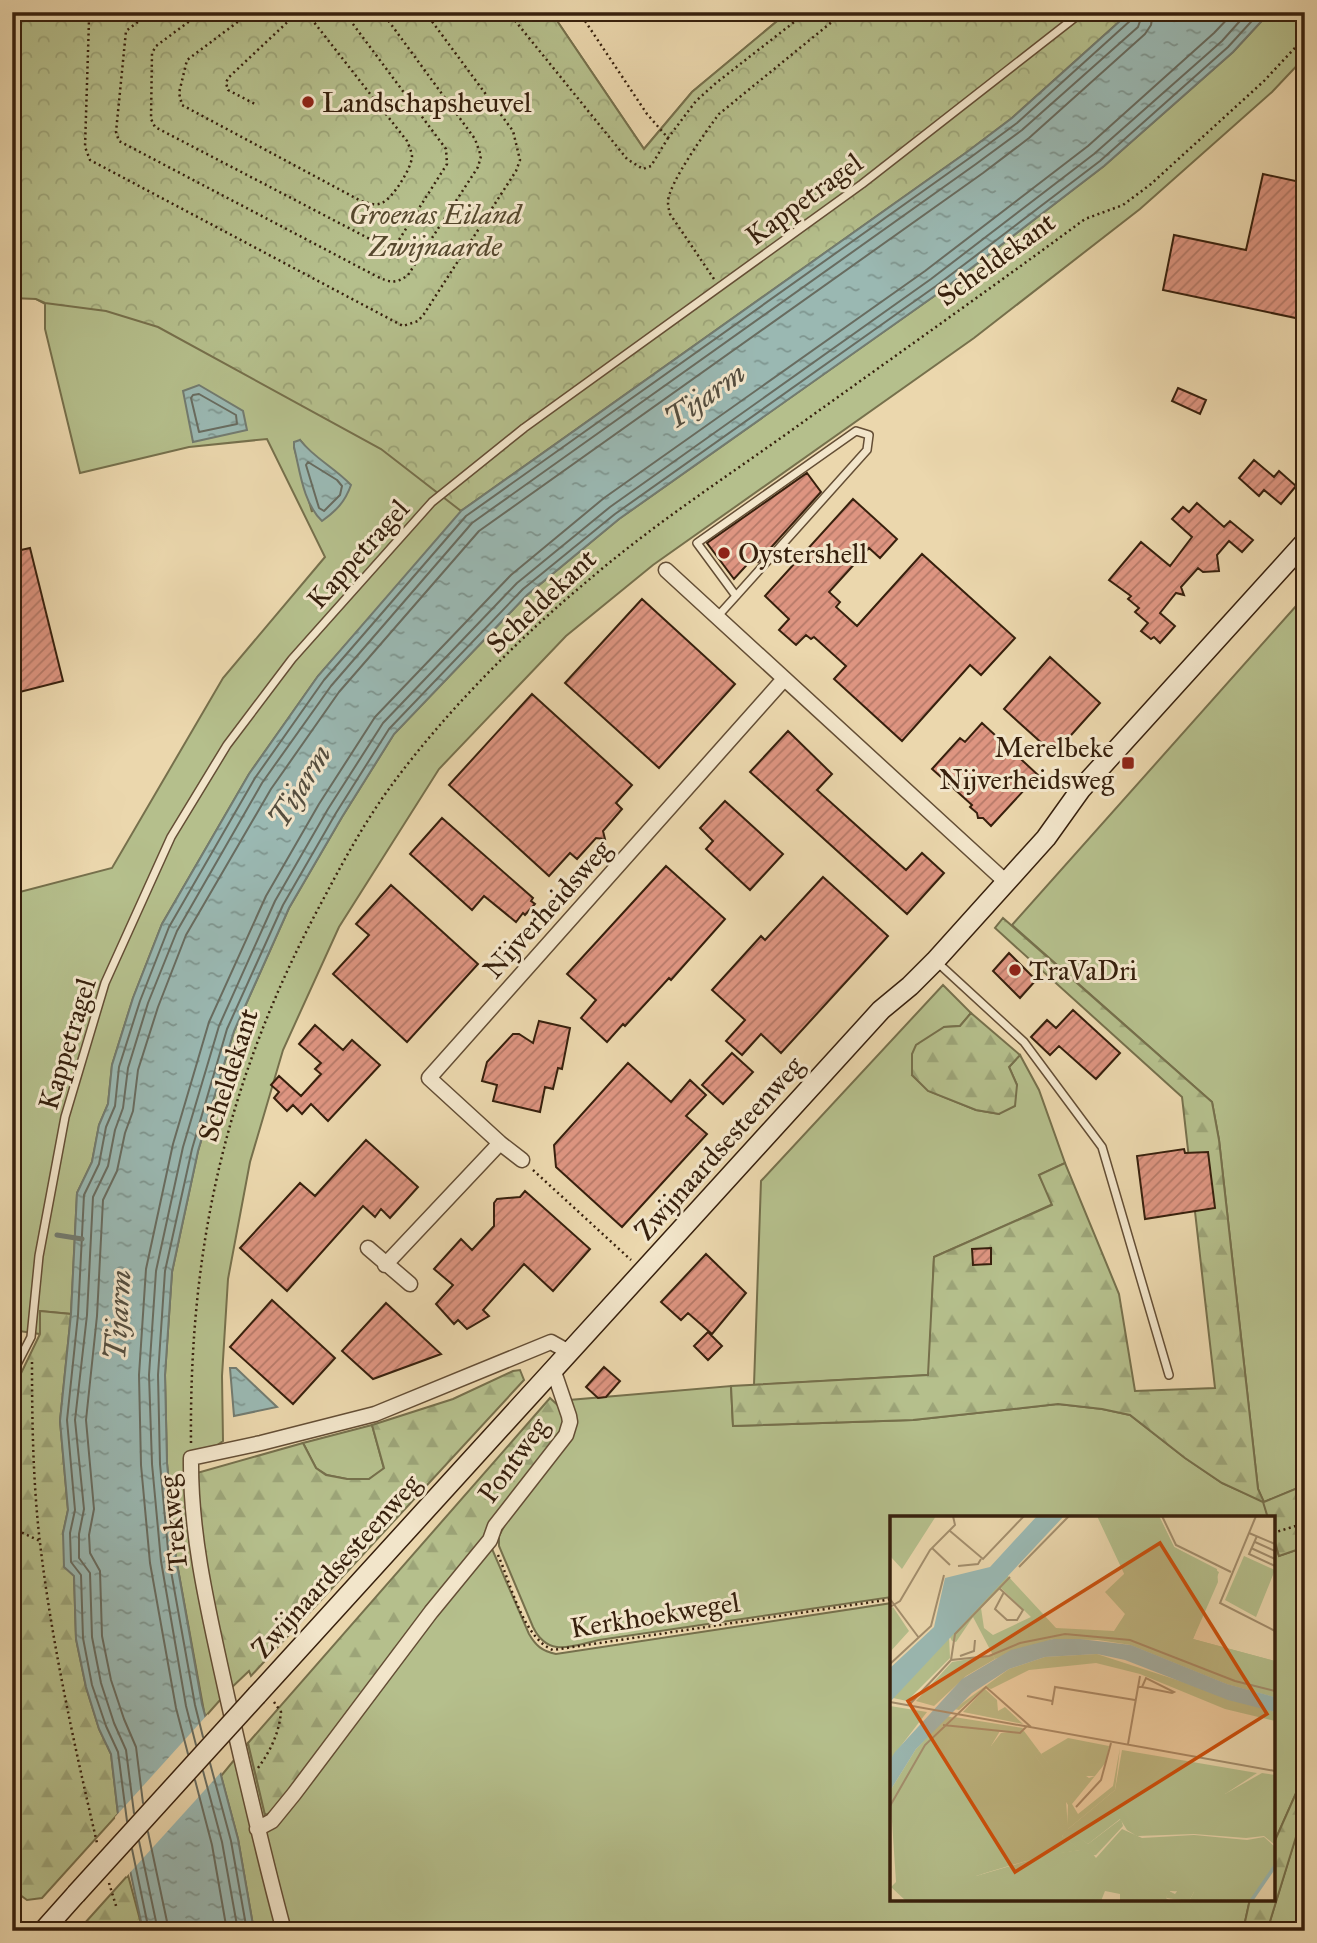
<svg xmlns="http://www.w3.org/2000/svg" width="1317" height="1943" font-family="'IM FELL Great Primer',serif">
<defs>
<pattern id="forest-firs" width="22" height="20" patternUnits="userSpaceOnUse" patternTransform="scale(1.75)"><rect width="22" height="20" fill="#b5bf8c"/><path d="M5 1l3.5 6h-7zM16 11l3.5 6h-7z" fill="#9ca478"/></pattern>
<pattern id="park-crowns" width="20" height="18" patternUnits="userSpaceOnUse" patternTransform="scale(1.75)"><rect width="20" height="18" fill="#b5bf8c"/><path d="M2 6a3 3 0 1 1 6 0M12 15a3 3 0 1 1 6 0" fill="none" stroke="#9ca478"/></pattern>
<pattern id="water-ripples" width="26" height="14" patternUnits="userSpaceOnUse" patternTransform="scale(1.75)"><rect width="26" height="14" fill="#9ab8b2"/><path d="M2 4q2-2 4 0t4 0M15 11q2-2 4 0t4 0" fill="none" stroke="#7e958f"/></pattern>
<pattern id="building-hatch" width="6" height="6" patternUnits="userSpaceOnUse" patternTransform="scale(1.75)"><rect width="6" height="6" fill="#de9581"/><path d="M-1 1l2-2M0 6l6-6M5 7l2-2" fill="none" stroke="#b57968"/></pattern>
</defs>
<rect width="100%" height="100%" fill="#ebd7ad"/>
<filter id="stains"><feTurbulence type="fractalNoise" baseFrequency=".00286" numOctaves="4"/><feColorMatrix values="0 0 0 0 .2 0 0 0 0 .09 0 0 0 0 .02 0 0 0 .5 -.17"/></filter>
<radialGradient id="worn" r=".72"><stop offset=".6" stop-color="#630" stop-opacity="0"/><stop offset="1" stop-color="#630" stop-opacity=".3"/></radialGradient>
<path fill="#b5bf8c" stroke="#76704c" stroke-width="2" fill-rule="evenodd" d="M551,12L644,149L692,92L788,12H1130L742,310L559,442L385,600L318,676L249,774L162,924L133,998L112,1065L108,1104L99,1125L92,1162L77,1193L71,1314L40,1311V1334L12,1330V894L112,868L223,678L325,557L267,439L189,447L80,473L45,329V304L36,299ZM300,440L310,452L312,512L294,447Z
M1270,12H1305V57L1272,92L1140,209L974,338L653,565L566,636L439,769L339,927L283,1050L250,1162L228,1279L222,1376L223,1441L194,1462L229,1690L205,1717L176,1558L167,1463L165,1375L172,1272L198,1151L234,1031L289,908L342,817L394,734L527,595L619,519L940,292L1104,166L1233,52Z
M1305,596V1485L1264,1502L1268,1518H892V1597L599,1640C572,1646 548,1658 533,1627L499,1546V1536L569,1400L731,1386L733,1426L913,1420L1058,1404L1102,1409L1130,1415L1185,1458L1222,1483L1263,1501L1258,1489L1219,1140L1212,1102L1012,925Z
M943,985L971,1013L960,1026L944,1027L912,1075L929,1091L976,1110L999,1114L1017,1085L1009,1067L1020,1055L1039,1090L1065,1163L1039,1175L1053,1204L934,1257L929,1375L754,1385L761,1181Z
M372,1425L384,1469L369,1479H347L327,1475L316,1468L303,1443Z
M1273,1536L1279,1556L1305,1547V1773L1273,1845Z
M489,1542L529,1634C536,1646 542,1651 556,1654L892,1603V1899H1250L1243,1931H254L238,1839L221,1776L248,1743L265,1814Z
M1296,1836L1305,1839V1931H1267Z"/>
<path fill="url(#forest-firs)" stroke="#76704c" stroke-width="2" d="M1003,918L1212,1102L1219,1140L1258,1489L1264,1502L1305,1485V1547L1279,1556L1273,1536V1518H1268L1263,1502L1222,1483L1185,1458L1130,1415L1102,1409L1058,1404L913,1420L733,1426L731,1386L928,1375L934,1257L1052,1205L1039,1175L1065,1163L1119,1294L1135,1391L1215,1388L1182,1097L995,928Z
M971,1013L1020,1055L1009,1067L1017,1085L1015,1106L999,1114L976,1110L928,1091L912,1075V1054L916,1045L944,1027L960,1026Z
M40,1311L71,1314L60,1421L68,1510L63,1533L74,1576L76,1639L86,1687L99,1729L111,1754L118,1814L42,1898L27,1900L12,1889V1392L40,1334Z
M520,1370L524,1380L251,1676L249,1671L229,1690L203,1554L197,1473L303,1443L316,1468L326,1475L347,1479H369L384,1468L372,1425L453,1399L513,1371Z
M550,1398L564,1411V1429L363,1699L273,1812L265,1815L248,1743Z
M1305,1773V1839L1296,1837L1267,1931H1243L1250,1899H1273V1845Z
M128,1875L143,1931H78L84,1924Z"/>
<path fill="url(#park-crowns)" stroke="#76704c" stroke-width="2" d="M12,12H551L644,149L692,92L788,12H1130L1012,118L967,152L461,511L381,449L158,327L106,311L45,303L36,299L12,298Z"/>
<path fill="url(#water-ripples)" stroke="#727b70" stroke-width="2" d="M1130,12H1270L1233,52L1104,166L940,292L619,519L527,595L394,734L342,817L289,908L234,1031L198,1151L172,1272L165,1375L167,1463L176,1558L202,1704L238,1839L254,1931H143L118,1814L111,1754L99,1729L86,1687L76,1639L74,1576L64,1567L63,1533L68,1510L60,1421L71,1314L77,1193L92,1162L99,1125L108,1104L112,1065L133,998L162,924L249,774L318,676L461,511L967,152L1012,118Z
M199,385L243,411L247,430L193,442L183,391Z
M300,440C314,458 335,468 351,485C345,502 336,511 322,521C303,503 300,471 294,447V442Z
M230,1368H236L277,1407L234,1416Z"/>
<path fill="#ebd7ad" d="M208,1714L223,1770L126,1877L115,1817Z"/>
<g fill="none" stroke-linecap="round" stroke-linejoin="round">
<path stroke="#686c60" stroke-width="2" d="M199,394L236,415L237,424L199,432L191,398L193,395Z
M308,462L337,480L342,486L340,495L324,511L319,508L306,465Z
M203,1737L195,1705L169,1560L160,1464L158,1375L165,1271L192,1149L227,1029L283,905L336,813L389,729L523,589L615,514L936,286L1100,161L1228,47L1260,12
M196,1745L186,1706L161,1561L152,1464L149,1375L156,1271L183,1147L219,1026L275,901L328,809L383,723L517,583L610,507L931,279L1094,154L1222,41L1248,12
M188,1754L176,1708L150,1563L141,1465L139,1375L146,1269L173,1144L209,1022L266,896L319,804L375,717L511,575L604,498L925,271L1088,146L1214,33L1234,12
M210,1763L231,1841L247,1931
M203,1771L222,1842L238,1931
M195,1780L212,1845L227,1931
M143,1803L136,1747L124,1719L111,1680L102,1636L100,1571L90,1553L89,1535L94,1509L86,1420L97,1316L103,1200L117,1171L125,1133L133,1111L138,1070L158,1007L186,935L271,789L339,692L479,531L983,173L1029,138L1145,34L1151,25L1153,12
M134,1813L126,1750L114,1723L101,1683L92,1637L90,1573L79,1558V1534L84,1509L75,1420L87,1315L93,1197L108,1166L115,1130L123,1108L128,1068L148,1003L177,931L262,783L331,686L472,523L976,164L1022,130L1138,27L1143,12
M127,1821L118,1752L106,1726L92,1685L83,1638L81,1575L71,1562L70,1533L75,1510L67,1420L78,1315L84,1195L99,1164L106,1127L115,1106L119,1067L140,1001L169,927L255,778L324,680L466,516L971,157L1017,123L1131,20L1134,12
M148,1832L169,1931
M139,1841L158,1931
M132,1849L149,1931"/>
<path stroke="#727b70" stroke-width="5" d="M57,1235L82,1239"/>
</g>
<path fill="url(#building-hatch)" stroke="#37200d" stroke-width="2" d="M1263,174L1305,183V320L1163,290L1174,235L1246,250Z
M1178,388L1206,400L1200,414L1172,401Z
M1254,460L1274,477L1279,471L1296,486L1281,504L1264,490L1259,496L1239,478Z
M807,473L821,492L758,562L754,557L734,579L707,543Z
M853,499L897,539L880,558L869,548L829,592L840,602L836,607L857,626L922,554L1015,638L981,675L970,665L902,741L834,679L846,666L814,637L811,639L806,635L796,645L779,630L789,619L765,596Z
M1197,503L1224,527L1230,521L1253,540L1242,552L1229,541L1217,555L1219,571L1203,572L1198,568L1181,587L1184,595L1176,593L1160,613L1175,626L1160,643L1154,637L1151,639L1141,631L1148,623L1135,612L1139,608L1128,599L1131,596L1109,580L1141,542L1170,566L1192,537L1172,519L1183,507L1189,512Z
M30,548L63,681L12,694V552Z
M642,599L735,684L659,768L565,683Z
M1050,657L1100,703L1054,754L1004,709Z
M532,694L632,785L616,803L622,809L603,831L605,839L596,838L577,859L570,853L549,876L449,785Z
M982,723L1038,775L991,826L983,818H978L977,813L970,807L972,805L932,769L960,738L965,742Z
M788,731L832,774L817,790L906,870L922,853L944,873L907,914L750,772Z
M725,801L783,854L750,890L706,849L713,841L700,828Z
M442,818L533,898L531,901L535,904L525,915L523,913L516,922L484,896L472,910L410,854Z
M666,866L725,919L671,980L669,978L625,1026L623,1024L607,1042L581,1018L596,1000L567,974Z
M823,877L888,936L781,1053L761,1034L742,1055L726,1041L745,1020L712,990L761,936L765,940Z
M391,885L478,964L407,1042L333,974L369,935L356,924Z
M1009,953L1036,980L1020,998L993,971Z
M1073,1010L1120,1053L1096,1079L1059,1046L1050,1055L1031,1037L1047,1020L1056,1028Z
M539,1021L570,1028L562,1069L558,1068L553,1089L545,1087L540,1112L493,1101L497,1085L482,1081L487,1062L513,1034H519L533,1043Z
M315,1025L343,1050L352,1040L380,1065L328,1121L311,1104L302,1114L293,1105L287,1111L274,1098L279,1092L271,1085L279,1076L301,1096L321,1074L315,1069L321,1063L299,1044Z
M732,1053L753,1072L723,1104L702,1085Z
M628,1063L671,1102L690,1080L706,1095L686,1116L707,1134L622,1227L556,1167L554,1145Z
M366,1140L418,1187L390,1218L381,1209L375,1217L363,1206L287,1291L240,1248L300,1183L315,1196Z
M1184,1149L1185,1153L1208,1152L1215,1208L1145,1219L1137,1156Z
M525,1191L590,1249L553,1291L524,1264L483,1310L489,1316L467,1329L458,1320L454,1324L436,1304L453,1285L434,1269L461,1239L472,1250L494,1226V1203L497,1199L520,1197Z
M991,1248V1264L973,1265L972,1249Z
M706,1254L746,1293L712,1334L688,1313L681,1320L661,1302Z
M272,1300L335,1358L293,1404L230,1347Z
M386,1303L441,1354L373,1379L342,1351Z
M708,1332L722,1346L708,1360L694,1346Z
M604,1367L620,1381L606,1397L598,1398L586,1387Z"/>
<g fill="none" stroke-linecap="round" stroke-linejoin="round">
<defs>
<path id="lane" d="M717,617L736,596L867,450L869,435L856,431L697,543L736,596
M938,963L1024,1042L1102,1147L1169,1375
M12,1374L31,1337L39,1256L65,1117L105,983L171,837L227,745L292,659L432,502L524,428L862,184L1082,12"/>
<path id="street" d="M666,570L1006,882
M522,1160L500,1143L429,1078L784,679
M368,1248L410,1284
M385,1265L500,1143
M257,1829L272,1821L294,1794L431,1612L490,1540L495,1526L566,1435L570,1422L569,1416L553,1369
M284,1931C263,1853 245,1775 227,1696C210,1618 190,1539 191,1458L261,1443L375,1414L551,1342L569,1352"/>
<path id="secondary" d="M257,1695L881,1010L910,986L935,961L1046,838L1081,789L1305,542
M43,1931L76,1894"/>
</defs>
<use href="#lane" stroke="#644e35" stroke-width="10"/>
<use href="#street" stroke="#644e35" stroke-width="17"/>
<use href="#secondary" stroke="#37200d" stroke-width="22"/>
<path stroke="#37200d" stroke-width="2.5" stroke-dasharray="2 3.5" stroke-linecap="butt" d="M92,12L89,20L85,147L90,160L403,326L418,321L424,314L516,171L520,160L513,131L425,12
M151,12L126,31L116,132L119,141L376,276C390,283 396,284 408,275L478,167L481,156L475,139L382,12
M202,12L156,46L152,53L151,119L155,127L389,249L397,243L447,164L446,149L344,12
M251,12L187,60L179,93L182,105L361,201C368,203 375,206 382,203C393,198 411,169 412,157C412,152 409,146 407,141L306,12L296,14L228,78L226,83L228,90L255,104
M508,12L627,159L643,169L651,166L668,138
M579,12L647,114L668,138L696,101L716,83L807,12
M714,279L670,214C669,210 668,206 668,202C668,184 707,130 719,114L844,12
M533,1170L631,1260
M32,1362C32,1422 33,1483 40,1543C52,1644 74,1744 97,1843
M191,1443C189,1241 228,1074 325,896C345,858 366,820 391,786C446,711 520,637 591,578C652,526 720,481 785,435C885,363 986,292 1085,219L1123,205L1151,184L1264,81L1305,37
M12,1528L40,1541
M1273,1533L1305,1523
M498,1555C511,1584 523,1638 553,1650L892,1599
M258,1768C271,1750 279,1733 281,1712L274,1702
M109,1883L117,1909"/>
<use href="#lane" stroke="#f2e5ca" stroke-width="7"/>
<use href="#street" stroke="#f2e5ca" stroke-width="14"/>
<use href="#secondary" stroke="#f2e5ca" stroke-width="19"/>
<defs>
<path id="secondary-bridge" d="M76,1894L257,1695"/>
</defs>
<use href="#secondary-bridge" stroke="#37200d" stroke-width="22" stroke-linecap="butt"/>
<use href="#secondary-bridge" stroke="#f2e5ca" stroke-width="19"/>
</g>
<g fill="#8f2418" stroke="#f2e5ca" stroke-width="2.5">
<circle cx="308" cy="102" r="7"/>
<circle cx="724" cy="553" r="7"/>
<rect x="1121" y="756" width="14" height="14" rx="3.5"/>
<circle cx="1015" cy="970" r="7"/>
</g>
<g text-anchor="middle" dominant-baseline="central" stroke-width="6" stroke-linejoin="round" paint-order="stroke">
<g font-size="28" fill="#37200d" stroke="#f2e5ca" text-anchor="start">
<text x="322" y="102">Landschapsheuvel</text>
<text x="738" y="553">Oystershell</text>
<text x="1114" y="747" text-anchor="end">Merelbeke<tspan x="1114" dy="32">Nijverheidsweg</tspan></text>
<text x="1029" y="970">TraVaDri</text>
</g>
<g font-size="28" fill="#37200d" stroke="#f2e5ca">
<text transform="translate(804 199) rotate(-36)">Kappetragel</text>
<text transform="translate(996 259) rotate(-36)">Scheldekant</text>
<text transform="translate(358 554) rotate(-48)">Kappetragel</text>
<text transform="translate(541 601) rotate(-43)">Scheldekant</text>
<text transform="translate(547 909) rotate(-48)">Nijverheidsweg</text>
<text transform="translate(67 1044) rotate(-73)">Kappetragel</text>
<text transform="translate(228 1075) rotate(-72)">Scheldekant</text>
<text transform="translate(719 1148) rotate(-48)">Zwijnaardsesteenweg</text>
<text transform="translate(513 1460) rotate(-54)">Pontweg</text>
<text transform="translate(173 1523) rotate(-96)">Trekweg</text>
<text transform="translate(336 1566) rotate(-48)">Zwijnaardsesteenweg</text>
<text transform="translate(655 1615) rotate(-9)">Kerkhoekwegel</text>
</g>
<g font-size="28" font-style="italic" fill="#56482d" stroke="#f2e5ca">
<text x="435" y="214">Groenas Eiland<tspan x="435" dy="32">Zwijnaarde</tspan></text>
</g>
<g font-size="30" font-style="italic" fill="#554e3f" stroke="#f2e5ca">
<text transform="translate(705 396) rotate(-35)">Tijarm</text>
<text transform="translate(300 786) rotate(-58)">Tijarm</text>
<text transform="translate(118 1315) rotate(-86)">Tijarm</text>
</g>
</g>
<g transform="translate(890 1516)">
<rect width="385" height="385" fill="#ebd7ad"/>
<path d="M269,0L284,31L329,56L303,123L385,145V181L337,168L241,129L208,124L163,123L105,143L83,101L66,126L62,125L59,119L117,59L166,112L224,115L235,98L215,76L234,58ZM111,72L141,101L103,119L94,112L91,92ZM354,40L385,54L366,101L335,84ZM207,138L385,196V205L335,193L250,158L206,147L139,154L101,173L96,171L69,194L64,193L119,153L155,141ZM57,200L110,215L101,230L111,217L134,215L149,235L145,239L176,285L178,313L225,274L232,234L367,257L335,278L372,257L385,259V329L374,320L356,322L304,318L247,320L237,314L230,303L198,328L177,314L172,320L191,334L132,343L86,360L137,345L202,337L206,342L232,313L252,322L304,319L357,324L374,321L385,331V350L361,385H299L304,376L280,375L276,382L280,385H230V378L215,375L211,385H16L1,371L6,366L0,275L26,233ZM178,222L219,230L216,246L205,260H167L151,238Z" fill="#b5bf8c" fill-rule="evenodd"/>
<path d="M0,0H46L12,53L0,40ZM3,91L19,115L0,136V93ZM59,119L60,142L17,185L3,182ZM103,139L105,143L76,160L44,190L26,185L62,146ZM95,173L107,184L108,195L115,191L133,208L73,196ZM0,190L37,196L0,244ZM64,201L133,212L130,217L56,209ZM230,232L225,274L178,313L198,328L231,303L233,310L206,339L136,345L85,360L131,342L190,334L172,320L177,313L178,289L144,238L149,235L167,259L183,251L199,262L205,260L182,288L188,298L223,270ZM291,370L304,376L299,385L276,382L279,375L285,378Z" fill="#b5bf8c"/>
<path d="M207,0H269L284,31L327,53L328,66L303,123L385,145V181L337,168L241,129L238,66Z" fill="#b5bf8c"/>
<path d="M147,0H174L0,186V152L44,111L55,62L100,51ZM190,123L241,129L337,168L385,181V196L338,184L235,144L207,138L155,141L119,153L82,177L26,233L0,275V244L5,236L72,163L121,134L163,123Z" fill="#9ab8b2"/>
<path fill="none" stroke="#9ab8b2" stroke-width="3.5" d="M361,385L385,350"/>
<path fill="none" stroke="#a38e6d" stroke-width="2" d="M272,0L286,29L341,56M366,0L330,87L385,115M60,15L93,43L134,0M359,17L385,28M367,20L359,38L385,50M365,26L385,35M42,32L60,49M361,32L385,43M68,50L88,48L91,43M129,51L179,0M109,72L133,94L127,104H117L105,93L114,76M0,83L29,122M0,91L10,85L40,34L65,9L63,0M70,140L84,135L85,124M61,144L65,118L120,61M0,148L41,110L54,59M248,171H252L282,177L284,176L256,162L252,171M137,180L162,185M0,186L385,255M19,189L61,144L99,140L130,127L175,118L240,124L345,165L385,175M162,189L165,171L245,184M53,209L130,217L137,210M238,228L250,160M0,290L35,229L96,171L141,211M186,291L211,264L221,227"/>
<path fill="#cd500c" fill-opacity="0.15" stroke="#cd500c" stroke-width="3.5" d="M270,27L377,198L125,356L18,185Z"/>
<rect width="385" height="385" fill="none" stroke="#37200d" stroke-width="3.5"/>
</g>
<rect width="1317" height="1943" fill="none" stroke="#ebd7ad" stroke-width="42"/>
<rect x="14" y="14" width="1289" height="1915" fill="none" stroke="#37200d" stroke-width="3.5"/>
<rect x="21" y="21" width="1275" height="1901" fill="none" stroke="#37200d" stroke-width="2"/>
<rect width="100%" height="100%" filter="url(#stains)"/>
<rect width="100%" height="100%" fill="url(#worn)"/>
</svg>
